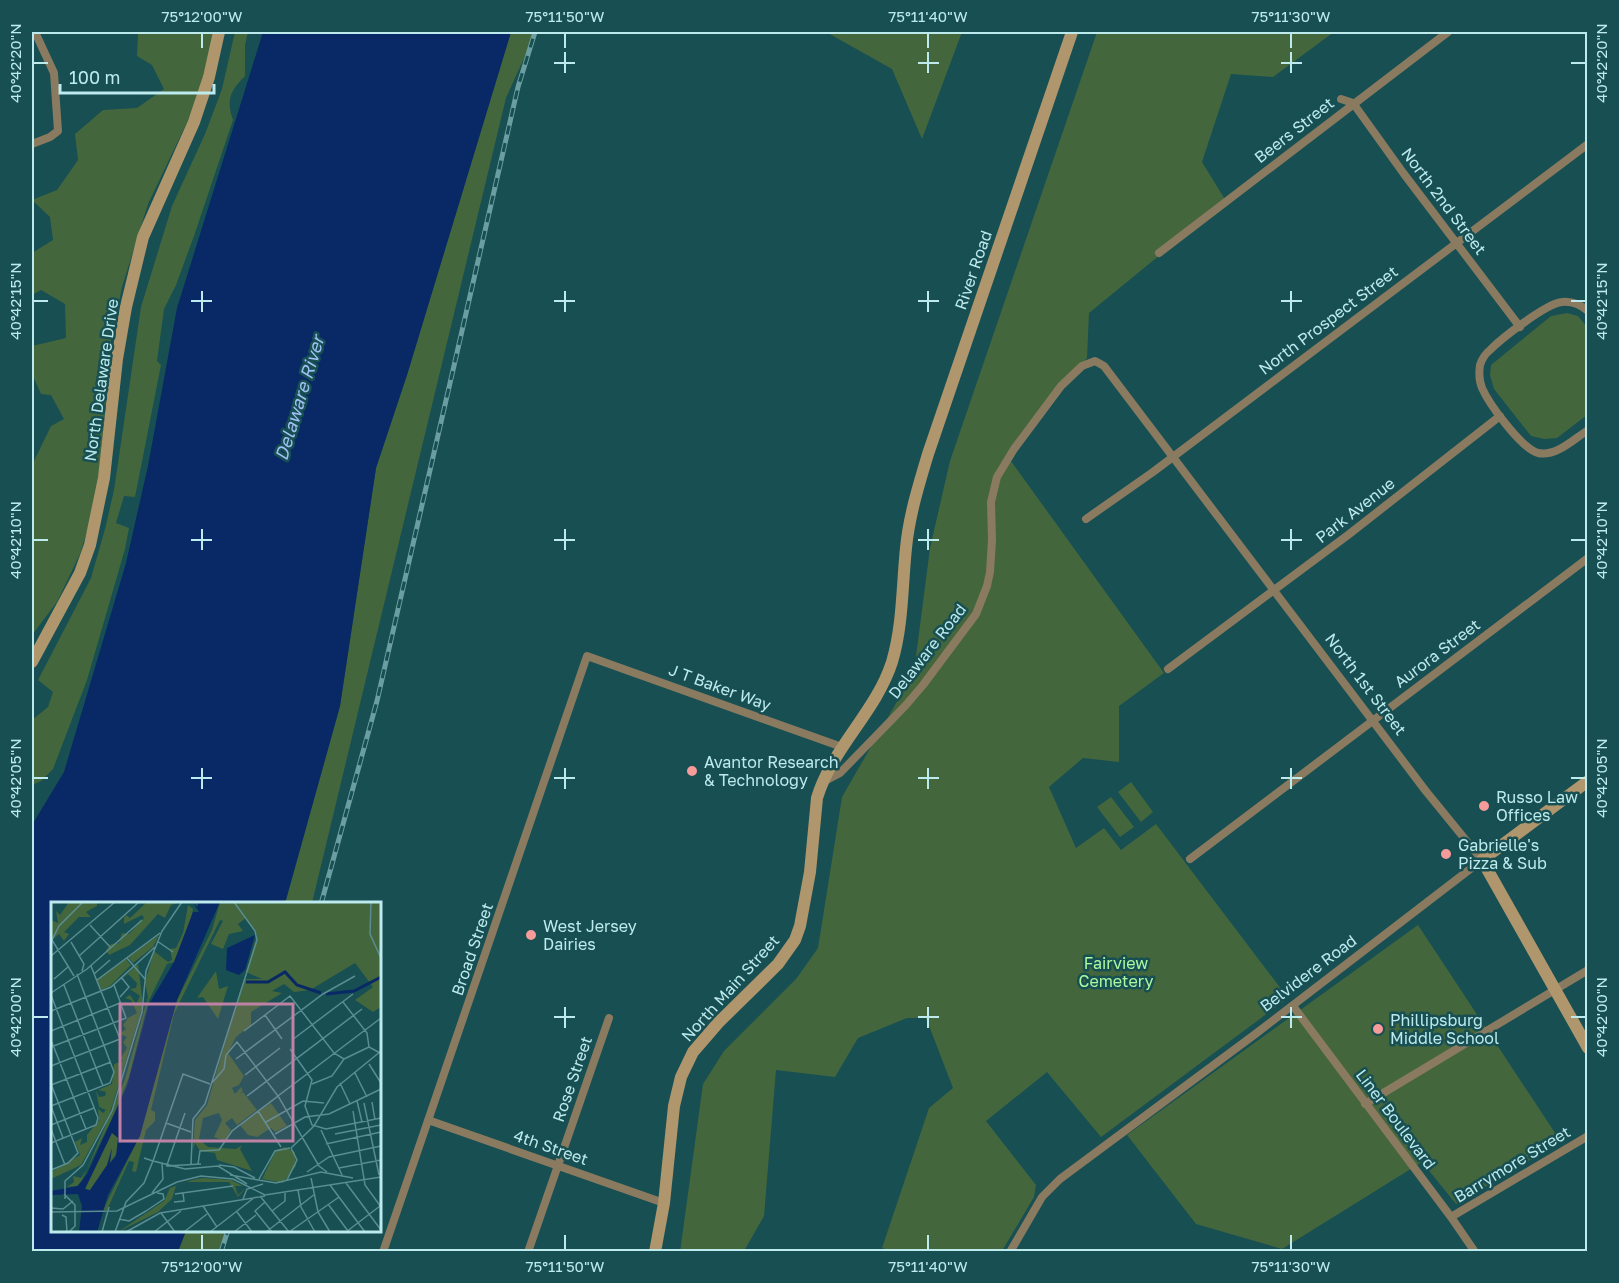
<svg xmlns="http://www.w3.org/2000/svg" width="1619" height="1283" font-family="'Golos Text',sans-serif">
<rect width="100%" height="100%" fill="#174f53"/>
<path fill="#43663d" d="M138,32H216L193,110L148,204L122,287L111,341L97,499L80,554L57,602L32,635V536L34,532L32,531V465L51,426L64,419L51,395L41,394L32,374V346L66,338L65,304L41,290L32,295V253L53,240L50,217L32,200L57,190L78,160L75,134L103,110L137,108L164,89L152,65L137,56Z
M235,32H248L245,45V76C230,91 226,100 233,120L194,236L176,285L164,309L157,361L161,365L135,497L124,496L116,523L129,528L125,549L87,680L53,769L41,781L32,785V720L48,707L53,692L38,680L91,578L105,529L114,490L141,307L172,206L205,134L222,89Z
M511,32H536L506,98L312,903L285,904L340,706L376,468L407,375Z
M826,32H962L922,139L892,69Z
M1097,32H1334L1273,77L1231,74L1202,162L1226,201L1089,313L1087,358L1008,457L1164,673L1119,706V762L1083,758L1049,787L1076,848L1104,828L1121,850L1156,824L1288,998L1101,1137L1047,1072L986,1121L1036,1185L1034,1197L1002,1251L893,1252L882,1248L929,1108L953,1088L926,1018H907L858,1038L835,1077L776,1070L764,1216L744,1251L680,1252L703,1084L724,1051L796,979L818,948L842,797L914,672L930,548L950,461Z
M1567,313L1578,316L1587,327V415L1557,438L1544,439L1531,436L1494,389L1490,375L1491,365L1551,316Z
M1131,782L1153,812L1141,822L1118,792Z
M1111,797L1134,827L1120,837L1097,807Z
M1418,925L1561,1142L1456,1204L1422,1162L1282,1249L1196,1224L1127,1135Z
M186,1231H229L221,1251L178,1252Z"/>
<path fill="#082965" d="M263,32H511L407,375L376,468L340,706L285,903L52,904V1230L186,1231L178,1251H32V825L64,772L126,563L148,466L177,308Z"/>
<g fill="none" stroke-linecap="round" stroke-linejoin="round">
<path stroke="#8a7a60" stroke-width="8" d="M1341,99L1353,103L1404,174L1520,327
M32,144L50,137L58,131L54,73L35,32
M1159,253L1448,32
M1588,311C1581,305 1572,301 1562,302C1547,303 1502,338 1490,350C1485,354 1482,359 1480,365C1479,372 1479,381 1482,388C1489,404 1521,448 1538,453C1556,457 1574,439 1588,430
M1086,519L1153,472L1588,144
M1168,669L1348,535L1500,416
M823,782L840,773L906,705L923,685L976,614L987,586L990,572L992,540L991,502L997,477L1014,449L1061,386L1082,366L1095,361L1104,366L1425,790L1482,860L1254,1035L1060,1179L1042,1197L1010,1252
M1190,859L1588,558
M1293,1006L1451,1217L1475,1252
M1365,1104L1588,970
M428,1120L664,1203
M1451,1217L1588,1136
M383,1252L587,656L842,747
M528,1252L609,1018"/>
<path stroke="#af966c" stroke-width="12" d="M32,662L80,573L90,545L104,478L117,359L126,307L143,237L194,122L209,77L219,32
M1588,781L1482,860L1588,1048
M655,1252L664,1203L674,1106L681,1077L693,1052L718,1023L778,964L795,940L800,926L810,872L817,798C832,748 876,712 892,662C903,625 902,586 906,548C909,516 919,484 928,454L1072,32"/>
<defs>
<path id="rail" d="M321,904L377,701L518,87L535,32
M221,1252L228,1230"/>
</defs>
<use href="#rail" stroke="#6b9ea1" stroke-width="5"/>
<use href="#rail" stroke="#174f53" stroke-width="3" stroke-dasharray="9" stroke-linecap="butt"/>
</g>
<path fill="none" stroke="#bceaed" stroke-width="2" d="M202,33V48M565,33V48M928,33V48M1291,33V48M565,52V73M928,52V73M1291,52V73M33,63H48M554,63H575M918,63H939M1281,63H1302M1571,63H1586M202,291V312M565,291V312M928,291V312M1291,291V312M33,301H48M191,301H212M554,301H575M918,301H939M1281,301H1302M1571,301H1586M202,529V550M565,529V550M928,529V550M1291,529V550M33,540H48M191,540H212M554,540H575M918,540H939M1281,540H1302M1571,540H1586M202,768V789M565,768V789M928,768V789M1291,768V789M33,778H48M191,778H212M554,778H575M918,778H939M1281,778H1302M1571,778H1586M565,1007V1028M928,1007V1028M1291,1007V1028M33,1017H48M554,1017H575M918,1017H939M1281,1017H1302M1571,1017H1586M202,1235V1250M565,1235V1250M928,1235V1250M1291,1235V1250"/>
<g fill="#f59b99" stroke="#174f53" stroke-width="2">
<circle cx="692" cy="771" r="6"/>
<circle cx="1484" cy="806" r="6"/>
<circle cx="1446" cy="854" r="6"/>
<circle cx="531" cy="935" r="6"/>
<circle cx="1378" cy="1029" r="6"/>
</g>
<g text-anchor="middle" dominant-baseline="central" stroke-width="5" stroke-linejoin="round" paint-order="stroke">
<g font-size="16" fill="#bceaed" stroke="#174f53">
<text transform="translate(1294 130) rotate(-38)">Beers Street</text>
<text transform="translate(1444 201) rotate(53)">North 2nd Street</text>
<text transform="translate(973 270) rotate(-71)">River Road</text>
<text transform="translate(1328 320) rotate(-37)">North Prospect Street</text>
<text transform="translate(101 380) rotate(-82)">North Delaware Drive</text>
<text transform="translate(1355 510) rotate(-38)">Park Avenue</text>
<text transform="translate(927 651) rotate(-52)">Delaware Road</text>
<text transform="translate(1437 653) rotate(-37)">Aurora Street</text>
<text transform="translate(1366 684) rotate(53)">North 1st Street</text>
<text transform="translate(720 687) rotate(20)">J T Baker Way</text>
<text transform="translate(472 949) rotate(-71)">Broad Street</text>
<text transform="translate(1308 973) rotate(-37)">Belvidere Road</text>
<text transform="translate(730 988) rotate(-48)">North Main Street</text>
<text transform="translate(572 1079) rotate(-71)">Rose Street</text>
<text transform="translate(1396 1119) rotate(53)">Liner Boulevard</text>
<text transform="translate(551 1147) rotate(19)">4th Street</text>
<text transform="translate(1512 1164) rotate(-31)">Barrymore Street</text>
</g>
<g font-size="16" fill="#bceaed" stroke="#174f53" text-anchor="start">
<text x="704" y="762">Avantor Research<tspan x="704" dy="18">&amp; Technology</tspan></text>
<text x="1496" y="797">Russo Law<tspan x="1496" dy="18">Offices</tspan></text>
<text x="1458" y="845">Gabrielle's<tspan x="1458" dy="18">Pizza &amp; Sub</tspan></text>
<text x="543" y="926">West Jersey<tspan x="543" dy="18">Dairies</tspan></text>
<text x="1390" y="1020">Phillipsburg<tspan x="1390" dy="18">Middle School</tspan></text>
</g>
<g font-size="16" fill="#acfaa0" stroke="#174f53">
<text x="1116" y="963">Fairview<tspan x="1116" dy="18">Cemetery</tspan></text>
</g>
<g font-size="18" font-style="italic" fill="#a0c0f6" stroke="#174f53">
<text transform="translate(299 398) rotate(-73)">Delaware River</text>
</g>
</g>
<g transform="translate(51 902)">
<rect width="330" height="330" fill="#174f53"/>
<path d="M18,0H46V4L35,10L40,15H28L13,30L18,32L13,39L8,32L0,39V18L7,21L5,9L9,13ZM96,0H129L120,3L114,16L107,12L79,43L58,53L55,48L60,42L68,41L71,31L78,32L93,16L91,13L73,22V16L75,13L79,16ZM169,0H330V105L322,110L304,98L322,85L304,61L259,88L243,90L233,82L221,89L231,91L200,110V123L185,135L177,151L193,174L188,183L181,186L184,192L190,185L192,189L188,192L192,190L206,208L186,223L181,216L174,221L180,228L174,239L163,235L171,218L168,211L152,216L148,237L157,245L185,247L191,243L189,247L201,269L166,258L164,251L149,249L144,241L142,248L144,218L156,203L193,77H211L195,70L206,33L195,16L187,22L192,29L178,32L172,47L160,42L172,19L169,18L123,112L100,208L104,210V219L95,228L85,270L81,269L83,260L78,259L56,308H52L88,235L126,98L161,28ZM137,3L142,7L139,22L123,60L116,62L97,100L78,175L64,210L31,278L26,284L16,285L23,280L22,274L30,276L36,267L74,177L97,95L94,80L103,49L117,60L121,58L119,47L125,46L132,31ZM108,33L102,45L82,61L77,55ZM75,57L80,63L59,84L50,88L46,78ZM87,62L92,103L59,211L30,263L0,277V270L29,253L24,240L31,236L29,243L36,240V233L48,218L47,207L52,211L55,208L48,205L45,188L48,195L54,194L55,190L47,188L61,182L63,162L72,159L69,157L76,146L72,140L76,135L68,132L75,127L72,123L77,116L86,111L80,98L74,96L79,93L85,102L89,94L79,87L85,86L86,81L77,72L64,83ZM165,69L168,87L177,84L167,117L152,95L146,96ZM220,201L236,224L224,230L220,226L206,235L197,233L189,223ZM69,204L72,217L69,246L40,290L34,286L55,235L66,224ZM234,245L244,250L245,264L232,281L211,277L225,248ZM152,276L180,278L192,284H184L187,293L195,286L187,295L178,280H136L125,284L121,297L107,310L67,330L113,299L119,286L141,278Z" fill="#43663d"/>
<path d="M147,0H169L126,98L89,234L57,293L46,330H28L31,304L27,292L0,293V289L27,284L36,272L76,184L98,102L123,60L142,10H148L143,2L147,5ZM61,231L67,236L65,254L59,261L61,246L56,263L39,288L34,287ZM204,33L194,68L188,73L175,68L176,46Z" fill="#082965" fill-rule="evenodd"/>
<path fill="none" stroke="#082965" stroke-width="3" d="M195,80H217L234,70L246,83L270,91M275,92L303,89L330,75"/>
<path fill="none" stroke="#598d91" stroke-width="1.5" d="M320,0L319,32L330,56M39,23L60,46M106,39L122,50M20,40L33,62L31,69M0,54L64,0M28,54L88,0M76,56L94,77M43,72L59,58M23,74L1,38L8,24L32,0M3,77L17,65M46,78L109,31M13,83L52,184M0,91L36,67L91,18M0,93L47,216L45,223L0,241M69,95L78,85L70,75M292,100L316,131L318,145L329,151M0,109L60,85L104,45M214,113L231,137M0,129L69,101M193,129L239,94L283,151L293,157M0,138L35,227M241,138L302,92M0,145L75,116L63,83M239,147L261,178L254,204L261,223L275,227L330,216M185,157L272,92L304,74M293,157L318,145M318,162L330,181M0,164L69,137L40,64M304,171L316,195M194,173L229,146M289,181L299,202M0,182L27,251L17,261L0,268M261,182L281,174L293,157M0,183L60,160M196,194L311,107M306,199L311,220M321,200L324,218M313,201L328,273M0,204L59,181L63,170L26,72M0,204L12,236M207,209L230,245M302,209L314,283L330,305M215,220L252,199L273,201M115,221L140,230M0,223L43,206M0,227L14,263M270,228L291,273M224,232L254,215L278,212L330,187M284,232L330,223M275,242L330,230M240,246L263,224L286,185L330,149M93,256L102,259L132,172L159,182M140,262L142,217L154,202L206,38L204,29L183,0M147,262L149,249L168,248L181,229L227,194L186,140L175,153L173,167L160,182M116,263L134,211M168,263L183,265L204,276M115,264L150,262M288,266L330,258M256,270L278,255L330,244M276,270L268,264L227,194L330,116M179,273L225,281L270,270L302,276M260,276L267,310L279,330M208,277L224,249L239,246M236,278L246,258L240,246M295,281L330,328M279,283L314,330M247,288L250,305L264,330M101,291L112,277L111,262M13,292L24,303V324L18,330M124,292L182,284M209,294L238,330M14,297V279L32,263L61,209L91,110L95,69L111,29L131,0M192,297L196,287L212,282M123,300L133,299L132,291M214,300L204,309L221,330M277,302L297,329M152,304L166,325M0,306L12,307L22,299M95,309L113,297L112,292L106,291M221,309L234,299V290M0,310L66,309L126,280L150,274L182,277L214,293L330,275M186,310L201,330M110,311L124,330M11,313L15,315L16,330M68,317L78,319L95,309M51,330L58,305M64,330L75,300L93,281L102,259L134,267L167,264L196,282M75,330L109,311L214,294M103,330L130,309M133,330L156,312M159,330L204,295M183,330L205,313M215,330L264,292M238,330L288,295M295,330L329,304"/>
<path fill="#bf81a4" fill-opacity="0.15" stroke="#bf81a4" stroke-width="3" d="M69,102H242V239H69Z"/>
<rect width="330" height="330" fill="none" stroke="#bceaed" stroke-width="3"/>
</g>
<rect width="1619" height="1283" fill="none" stroke="#174f53" stroke-width="66"/>
<path d="M60 84v9h154v-9" fill="none" stroke="#bceaed" stroke-width="3"/>
<text x="69" y="84" font-size="18" fill="#bceaed" stroke="#174f53" stroke-width="4.5" paint-order="stroke">100 m</text>
<rect x="33" y="33" width="1553" height="1217" fill="none" stroke="#bceaed" stroke-width="2"/>
<g font-size="15" text-anchor="middle" fill="#bceaed">
<text x="202" y="22">75°12'00"W</text>
<text x="565" y="22">75°11'50"W</text>
<text x="928" y="22">75°11'40"W</text>
<text x="1291" y="22">75°11'30"W</text>
<text transform="translate(16 63) rotate(-90)" y="5">40°42'20"N</text>
<text transform="translate(1602 63) rotate(-90)" y="5">40°42'20"N</text>
<text transform="translate(16 301) rotate(-90)" y="5">40°42'15"N</text>
<text transform="translate(1602 301) rotate(-90)" y="5">40°42'15"N</text>
<text transform="translate(16 540) rotate(-90)" y="5">40°42'10"N</text>
<text transform="translate(1602 540) rotate(-90)" y="5">40°42'10"N</text>
<text transform="translate(16 778) rotate(-90)" y="5">40°42'05"N</text>
<text transform="translate(1602 778) rotate(-90)" y="5">40°42'05"N</text>
<text transform="translate(16 1017) rotate(-90)" y="5">40°42'00"N</text>
<text transform="translate(1602 1017) rotate(-90)" y="5">40°42'00"N</text>
<text x="202" y="1272">75°12'00"W</text>
<text x="565" y="1272">75°11'50"W</text>
<text x="928" y="1272">75°11'40"W</text>
<text x="1291" y="1272">75°11'30"W</text>
</g>
</svg>
